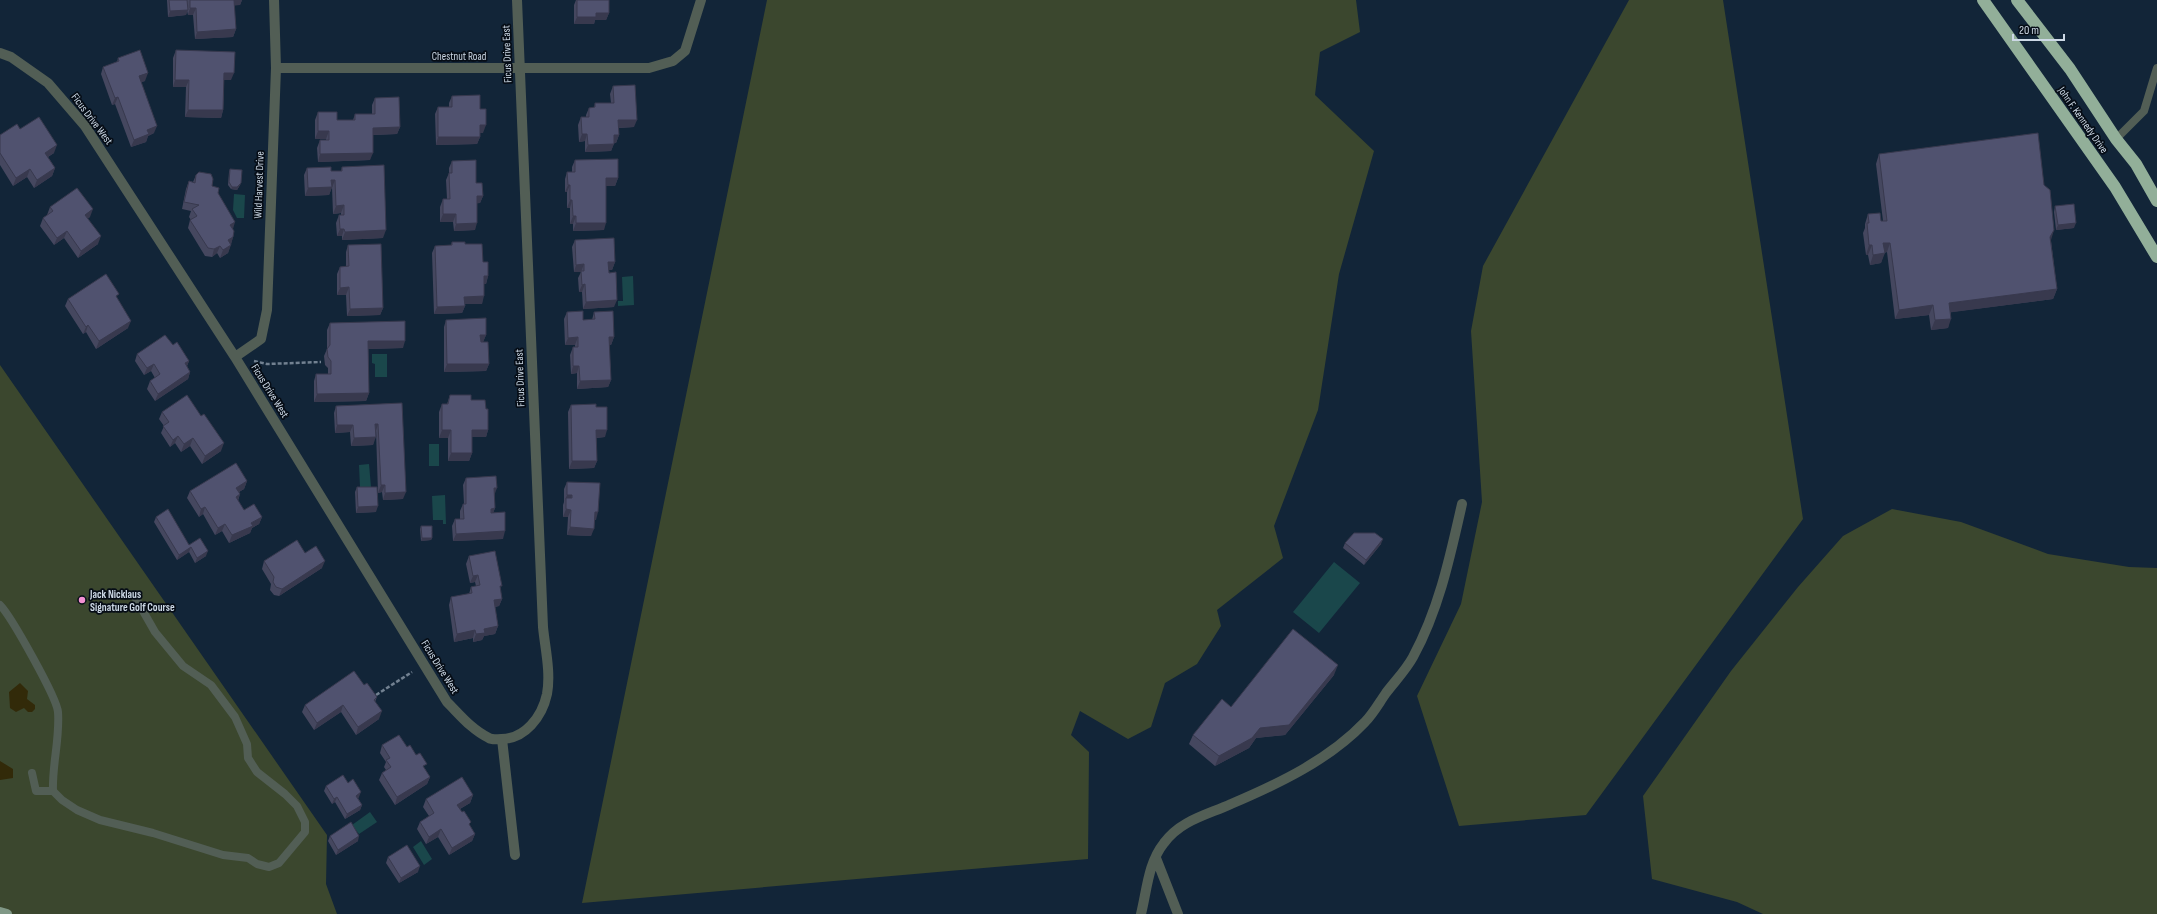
<svg xmlns="http://www.w3.org/2000/svg" width="2157" height="914" font-family="'Sofia Sans Condensed',sans-serif">
<rect width="100%" height="100%" fill="#122538"/>
<path fill="#3b472e" d="M767,0H1356L1360,32L1320,52L1315,95L1374,151L1339,274L1318,410L1274,526L1283,558L1217,610L1221,626L1197,664L1165,683L1151,727L1128,739L1080,711L1071,735L1089,752L1088,859L582,903Z
M1629,0H1723L1803,519L1586,815L1459,826L1417,696L1461,604L1482,502L1471,331L1483,266Z
M0,365L327,835L326,884L337,914H0Z
M1892,509L1961,522L2048,554L2129,567L2157,568V914H1763L1737,902L1652,879L1643,796L1731,671L1798,587L1843,536Z"/>
<path fill="#322a09" d="M20,683L28,691L27,699L35,705V709L32,712H28L24,708L16,712L10,708L9,692Z
M0,761L13,769V778L0,780Z"/>
<path fill="#1a474b" d="M234,194L245,195L244,218H237L233,210Z
M633,276L634,305L618,306V301H623L622,277Z
M372,354H387V377H375V364L372,363Z
M429,444H439V466H429Z
M369,464L371,487H360L359,465Z
M445,495L446,524H443V520H433L432,496Z
M1334,562L1360,583L1319,633L1293,612Z
M370,812L377,822L359,834L352,825Z
M421,841L432,859L424,865L413,847Z"/>
<g fill="none" stroke-linecap="round" stroke-linejoin="round">
<path stroke="#728191" stroke-width="2.5" stroke-dasharray="4 2" stroke-linecap="butt" d="M254,361L267,364L321,362
M376,695L412,672"/>
<path stroke="#525e55" stroke-width="8" d="M2116,139L2144,111L2157,68
M0,605C11,616 57,698 58,712C60,739 52,764 53,791L62,800L77,810L100,820L153,833L223,855L248,858L257,864L269,867L279,863L305,832V822L297,806L285,794L257,772L248,758L247,744L235,717L211,685L183,666L155,632L135,597
M32,773L36,791H53"/>
<path stroke="#525e55" stroke-width="10" d="M0,53L11,57L48,83L85,126L235,357L447,702C460,715 472,730 489,738C492,740 497,739 501,739C525,739 542,717 547,694C551,672 545,648 543,627L517,0
M276,68H649L673,61L685,51L701,0
M235,357L261,339L267,310L276,68L274,0
M502,739L515,855
M1156,858L1178,914
M1141,914C1147,890 1148,863 1164,843C1181,820 1207,815 1231,804C1278,784 1329,760 1365,722C1373,714 1379,703 1386,693C1395,681 1406,670 1413,657C1439,609 1450,557 1462,504"/>
<path stroke="#809886" stroke-width="10" d="M0,912L7,914"/>
<path stroke="#92af99" stroke-width="12" d="M1983,0L2115,187L2157,257
M2017,0L2070,69L2116,139L2136,164L2157,201"/>
</g>
<path fill="#45475f" d="M167,0H242L240,5H234L236,29L233,37L195,39L193,15H188L187,11L186,15L168,17Z
M576,0H609V13L606,20H595L594,24H574V5Z
M176,50L231,80H224L223,110L221,118L185,117L186,87H173V58Z
M118,58L145,81L141,82L154,133L148,136L146,142L131,147L115,104L112,105L101,74L103,67L117,62Z
M613,86L634,127L619,128V135L616,143H614L611,151L585,152V141L579,142L578,125L581,117H586V115L589,108H594L595,103H611L610,94Z
M452,96L480,109L483,133H480V137L477,144L436,145L435,114L438,107H449V103Z
M375,98L400,127L397,134L373,135L370,160L318,162L317,148L320,140H326V139H315V120L318,112L337,120H353L355,114H372V105Z
M20,129L54,153L48,157L55,168L52,176L34,188L27,177L13,186L0,165V135Z
M1879,154L2051,241L2057,289L2053,299L1951,312L1948,328L1931,330L1929,315L1895,319L1887,252L1884,253L1881,263L1870,265L1868,255H1866L1863,233L1865,228V224L1868,214L1881,221H1883L1876,164Z
M575,160L618,178L615,186H606L604,230L573,231V224H570V208H567V192H565V179L567,172H572V167Z
M452,161L476,183L483,196L480,203H477L475,230L454,231L453,222H440V207L443,199H447L446,180L449,173V168Z
M342,167L383,238L342,240V236H337L336,223L339,215H341V213L333,214L332,187L329,195L305,196L304,175L307,168L331,171H341Z
M230,169L241,183L240,185L237,190L231,189L228,185L229,172Z
M196,175L212,186L218,193L233,229V237L228,253L220,258L217,253L212,257L205,256L188,228L190,220H191L189,217L191,211L182,209L186,189L189,181L193,182Z
M2055,206L2074,228L2056,230L2054,212Z
M50,207L90,217L88,218L98,244L78,258L64,238L54,245L40,226L43,218L47,215Z
M575,240L615,262L612,270H609L614,307L583,309L582,292H579L578,278L581,272H574L572,247Z
M452,242L465,244L483,262L488,276L486,284H484L482,304H465V306L462,313L434,314L432,253L435,246L451,245Z
M348,245L383,308L380,315L347,316L346,295H337V274L340,267L346,266V252Z
M68,299H117L128,328L96,349L86,332L83,334L65,306Z
M567,312L583,320H592L594,312L614,337L611,345H609L611,380L608,387L577,389V373L571,374L570,355L573,347H575V345H565L564,319Z
M446,320L486,335L483,342L489,364L486,371L444,372V327Z
M330,323L403,348L368,349L369,393L366,401L314,402V381L316,374H328V368L325,365L324,356L327,349V330Z
M173,345L189,361L187,366L190,372L188,379L155,401L147,389L150,381L155,378L151,371L144,375L135,361L137,354Z
M450,395L471,400L486,409L488,430L486,437H472V453L469,461H448V438H439V412L442,404H447Z
M402,403L403,499L383,500L382,492L378,493L376,431L373,445L351,446L350,432L335,433L334,413L336,406Z
M571,405L596,407L605,437L596,438L597,461L594,468L569,469L568,412Z
M162,412L221,451L202,464L190,446L181,452L175,443L170,447L161,433L164,426L159,419Z
M466,478L494,496L495,508L493,513L503,539L453,541L452,526L455,519H460V511L463,504H464L463,485Z
M247,481L244,489L239,492L240,494L238,501L244,510L262,517L259,524L252,528L250,533L229,543L222,531L215,535L203,514L199,517L187,498L190,491Z
M567,482L596,520H594L591,536L567,535L568,517H563V505L564,502V489Z
M357,487L376,512L356,513L355,492Z
M156,517L189,545L206,556L195,563L189,552L177,560L154,522Z
M421,526L432,538L431,540L421,541L420,529Z
M1345,543L1381,544L1364,565L1343,548Z
M305,553L322,568L279,596L274,595L270,590L271,584L262,569L264,561Z
M469,556L500,591L502,599L499,606L495,607L498,626L495,634L484,636L482,640L473,642V638L454,642L449,605L451,597L469,594L471,587L476,586L475,582L470,583L466,564Z
M1334,675L1285,735L1256,738L1249,748L1215,766L1189,744L1193,735L1231,707Z
M364,685L377,697L375,702L379,719L356,735L341,712L314,730L302,712L305,705Z
M382,745L407,747L425,769L430,777L427,784L395,805L379,780L382,773L386,770L384,767L386,762L380,753Z
M326,786L359,797L358,798L362,805L360,810L345,819L335,802L332,804L324,791Z
M473,795L470,803L460,809L475,834L472,841L449,855L438,837L426,844L417,829L420,822L429,816L423,807L426,799Z
M330,836L358,841L336,855L328,841Z
M388,857L418,872L399,883L386,863Z"/>
<path fill="#38394e" d="M233,0H242L240,5L231,6Z
M190,8H196L193,15H188Z
M188,10L186,15L168,17L170,11Z
M596,13H609L606,20H595L594,24H574L577,17Z
M236,29L233,37L195,39L197,32Z
M148,73L145,81L136,84L139,76Z
M224,73H234L231,80H222Z
M175,80H189L186,87H173Z
M118,97L115,104L112,105L115,98Z
M188,110H223L221,118L185,117Z
M618,120H637L634,127L616,128Z
M480,125H486L483,133H477Z
M157,126L154,133L148,136L146,142L131,147L134,140L147,130Z
M400,127L397,134L370,135L373,128Z
M318,131H329L326,139H315Z
M582,134H587L585,141L579,142Z
M614,135H619L616,143H611Z
M438,137H480L477,144L436,145Z
M614,144L611,151L585,152L588,145Z
M57,145L54,153L42,160L45,153Z
M373,153L370,160L318,162L320,154Z
M55,168L52,176L34,188L37,180Z
M30,169L27,177L13,186L16,178Z
M606,178H618L615,186H603Z
M331,180H335L329,195L305,196L308,188Z
M241,183L240,185L237,190L231,189L232,187Z
M568,185H570L567,192H565Z
M477,196H483L480,203L474,204Z
M570,200H572L570,208H567Z
M344,205L341,213L333,214L336,206Z
M93,209L90,217L82,222L85,215Z
M443,214H456L453,222H440Z
M573,216H576L573,224H570Z
M235,222L233,229L230,225Z
M477,223L475,230L454,231L456,224Z
M576,223H606L604,230L573,231Z
M2076,223L2074,228L2056,230L2058,225Z
M340,229H344L342,236H337Z
M386,230L383,238L342,240L345,232Z
M2054,230L2051,240L2050,237Z
M67,231L64,238L54,245L57,238Z
M101,236L98,244L78,258L81,251Z
M233,237L231,245L228,240Z
M1883,243H1890L1887,252L1880,253Z
M231,245L228,253L220,258L223,250Z
M1869,245H1872L1868,255H1866Z
M220,246L217,253L212,257L214,249Z
M1885,253L1881,263L1870,265L1873,255Z
M608,262H615L612,270H606Z
M584,264L581,272H574L576,265Z
M484,276H488L486,284H481Z
M585,284L582,292H579L582,285Z
M349,287L346,295H337L340,288Z
M2057,289L2053,299L1946,313L1949,303Z
M484,296L482,304H462L464,297Z
M617,300L614,307L583,309L586,302Z
M1933,305L1929,315L1895,319L1899,310Z
M465,306L462,313L434,314L437,307Z
M383,308L380,315L347,316L350,309Z
M1951,319L1948,328L1931,330L1935,320Z
M131,321L128,328L96,349L99,341Z
M88,325L86,332L83,334L86,327Z
M480,335H486L483,342H478Z
M578,337L575,345H565L568,338Z
M609,337H614L611,345H606Z
M368,341H405L403,348L365,349Z
M189,361L186,368L185,363Z
M154,364L151,371L144,375L147,368Z
M447,364H489L486,371L444,372Z
M573,366H579L577,373L571,374Z
M190,372L188,379L155,401L158,394Z
M611,380L608,387L577,389L580,381Z
M369,393L366,401L314,402L317,394Z
M375,424H378L376,431Z
M337,425H353L350,432L335,433Z
M442,430H451L448,438H439Z
M472,430H488L486,437H469Z
M596,430H607L605,437L594,438Z
M178,436L175,443L170,447L173,440Z
M376,437L373,445L351,446L354,438Z
M193,438L190,446L181,452L184,444Z
M224,443L221,451L202,464L205,456Z
M451,453H472L469,461H448Z
M572,461H597L594,468L569,469Z
M247,481L244,489L233,495L236,488Z
M381,485H385L382,492L378,493Z
M494,488H497L494,496Z
M406,492L403,499L383,500L385,493Z
M240,494L237,502L236,497Z
M567,495H572L569,503L566,498L564,502Z
M378,506L376,512L356,513L358,507Z
M205,507L203,514L199,517L201,509Z
M495,508L492,516L491,509Z
M566,509L571,510L568,517H563Z
M595,512H598L596,520H592Z
M262,517L259,524L252,528L250,533L229,543L232,535Z
M225,524L222,531L215,535L218,528Z
M570,527L594,529L591,536L567,535Z
M505,531L503,539L453,541L456,534Z
M422,538H432L431,540L421,541Z
M1383,539L1381,544L1364,565L1366,560Z
M191,547L189,552L177,560L179,555Z
M208,551L206,556L195,563L197,558Z
M325,561L322,568L279,596L282,589Z
M478,575L475,582L470,583L473,576Z
M502,599L499,606L492,607L494,600Z
M498,626L495,634L484,636L482,640L473,642L476,634L484,629Z
M475,630L473,638L454,642L457,634Z
M1338,665L1334,675L1285,735L1256,738L1249,748L1215,766L1219,756L1260,728Z
M343,705L341,712L314,730L317,723Z
M382,711L379,719L356,735L358,727Z
M430,777L427,784L395,805L397,797Z
M361,792L359,797L354,801L356,796Z
M473,795L470,803L454,812L457,805Z
M337,797L335,802L332,804L334,799Z
M362,805L360,810L345,819L347,814Z
M441,829L438,837L426,844L429,837Z
M475,834L472,841L449,855L452,848Z
M359,836L358,841L336,855L338,850Z
M420,866L418,872L399,883L401,878Z"/>
<path fill="#50526f" stroke="#38394e" d="M169,0H187L188,10L170,11Z
M190,0H234L236,29L197,32L196,8H190Z
M577,0H609V13H596V17H577Z
M140,50L148,73L139,76L157,126L147,130L149,134L134,140L118,97L115,98L103,67L119,61L118,58Z
M176,50L235,52L234,73H224L223,110H188L189,80H175Z
M635,85L637,120H618L619,135H614V144L588,145L587,134H582L581,117H589V108L595,107V103H614L613,86Z
M480,95V109H486V125H480V137H438V107H452V96Z
M399,97L400,127L373,128V153L320,154V140H329V131H318V112H337V120H355V114H375V98Z
M39,117L57,145L45,153L55,168L37,180L30,169L16,178L0,153V135L17,124L20,129Z
M2038,133L2044,185L2050,190L2054,230L2050,237L2057,289L1949,303L1951,319L1935,320L1933,305L1899,310L1890,243H1883L1885,253L1873,255L1872,245H1869L1867,223H1869L1868,214L1880,213L1881,221H1887L1879,154Z
M618,159V178H606V223H576V216H573L572,200H570V185H568L567,172H575V160Z
M476,160V183H482L483,196H477V223L456,224V214H443V199H450L449,173H452V161Z
M384,165L386,230L345,232L344,229H340L339,215H344V205L336,206L335,180H331L332,187L308,188L307,168L331,167V171H342V167Z
M230,169L242,170L241,183L237,187H232L229,182Z
M199,172L211,174L213,179L212,186L219,188L218,193L235,222L230,225L234,231L233,237L228,240L231,245L223,250L220,246L214,249L208,248L190,220L197,216L192,209L199,205L184,202L189,181L195,183L196,175Z
M77,188L93,209L85,215L101,236L81,251L67,231L57,238L43,218L53,211L50,207Z
M2074,204L2076,223L2058,225L2055,206Z
M614,238L615,262H608L609,273L616,272L617,300L586,302L585,284L582,285L581,271H584V264L576,265L575,240Z
M452,242H465V244H482L483,262H488V276H484V296L464,297L465,306L437,307L435,246L452,245Z
M381,244L383,308L350,309L349,287L340,288V267L349,266L348,245Z
M106,274L119,294L116,296L131,321L99,341L88,325L86,327L68,299Z
M583,311V320L595,319L594,312L613,311L614,337H609L611,380L580,381L579,366H573V347H578V337L568,338L567,312Z
M486,318V335H480L481,342H488L489,364H447L446,320Z
M405,321V341H368L369,393L317,394L316,374H331V361L328,357L327,349L330,345V323Z
M165,335L173,345L177,342L189,361L185,363L190,372L158,394L150,381L160,374L154,364L147,368L137,354Z
M187,395L201,416L204,414L224,443L205,456L193,438L184,444L178,436L173,440L163,426L169,422L162,412Z
M450,395H471V400H485L486,409H488V430H472V453H451V430H442V404H448Z
M402,403L406,492L385,493V485H381L378,424H375L376,437L354,438L353,425H337L336,406Z
M596,404V407H607V430H596L597,461H572L571,405Z
M236,463L247,481L236,488L240,494L236,497L244,510L254,504L262,517L251,523L253,526L232,535L225,524L218,528L205,507L201,509L190,491Z
M496,476L497,488H494L495,508L491,509V513L505,512V531L456,534L455,519H464L463,504H466V478Z
M567,482L600,483L598,512H595L594,529L570,527L571,510L566,509V498H572V495H567Z
M357,487H377L378,506L358,507Z
M168,509L189,545L200,538L208,551L197,558L191,547L179,555L156,517Z
M421,526H432V538H422Z
M1354,533H1375L1383,539L1366,560L1345,543Z
M297,540L305,553L316,546L325,561L282,589L276,587L273,582L274,577L264,561Z
M495,551L502,586H500L502,599L494,600L498,626L484,629L485,633L476,634L475,630L457,634L451,597L472,593L471,587L480,585L478,575L473,576L469,556Z
M1293,629L1338,665L1289,725L1260,728L1252,738L1219,756L1193,735L1222,699L1231,707Z
M354,671L364,685L367,683L377,697L374,700L382,711L358,727L343,705L317,723L305,705Z
M399,735L407,747L410,745L416,755L420,753L427,764L423,766L430,777L397,797L382,773L391,767L386,760L390,758L382,745Z
M343,775L348,783L353,779L361,792L356,796L362,805L347,814L337,797L334,799L326,786Z
M462,777L473,795L457,805L462,812L464,811L471,822L469,824L475,834L452,848L441,829L429,837L420,822L434,813L426,799Z
M351,822L359,836L338,850L330,836Z
M407,845L420,866L401,878L388,857Z"/>
<circle fill="#f491d3" stroke="#060d16" stroke-width="1.5" cx="82" cy="600" r="4"/>
<g text-anchor="middle" dominant-baseline="central" stroke-width="3.5" stroke-linejoin="round" paint-order="stroke">
<g font-size="11" fill="#cdd9e6" stroke="#060d16">
<text transform="translate(507 54) rotate(-92)">Ficus Drive East</text>
<text x="459" y="56">Chestnut Road</text>
<text transform="translate(92 119) rotate(53)">Ficus Drive West</text>
<text transform="translate(2083 120) rotate(55)">John F. Kennedy Drive</text>
<text transform="translate(259 185) rotate(-88)">Wild Harvest Drive</text>
<text transform="translate(520 378) rotate(-92)">Ficus Drive East</text>
<text transform="translate(270 391) rotate(58)">Ficus Drive West</text>
<text transform="translate(440 667) rotate(58)">Ficus Drive West</text>
</g>
<g font-size="11" font-weight="bold" fill="#cdd9e6" stroke="#060d16" text-anchor="start">
<text x="90" y="594">Jack Nicklaus<tspan x="90" dy="13">Signature Golf Course</tspan></text>
</g>
</g>
<path d="M2013 34v6h51v-6" fill="none" stroke="#cdd9e6" stroke-width="2"/>
<text x="2019" y="34" font-size="12" fill="#cdd9e6" stroke="#060d16" stroke-width="3" paint-order="stroke">20 m</text>
</svg>
